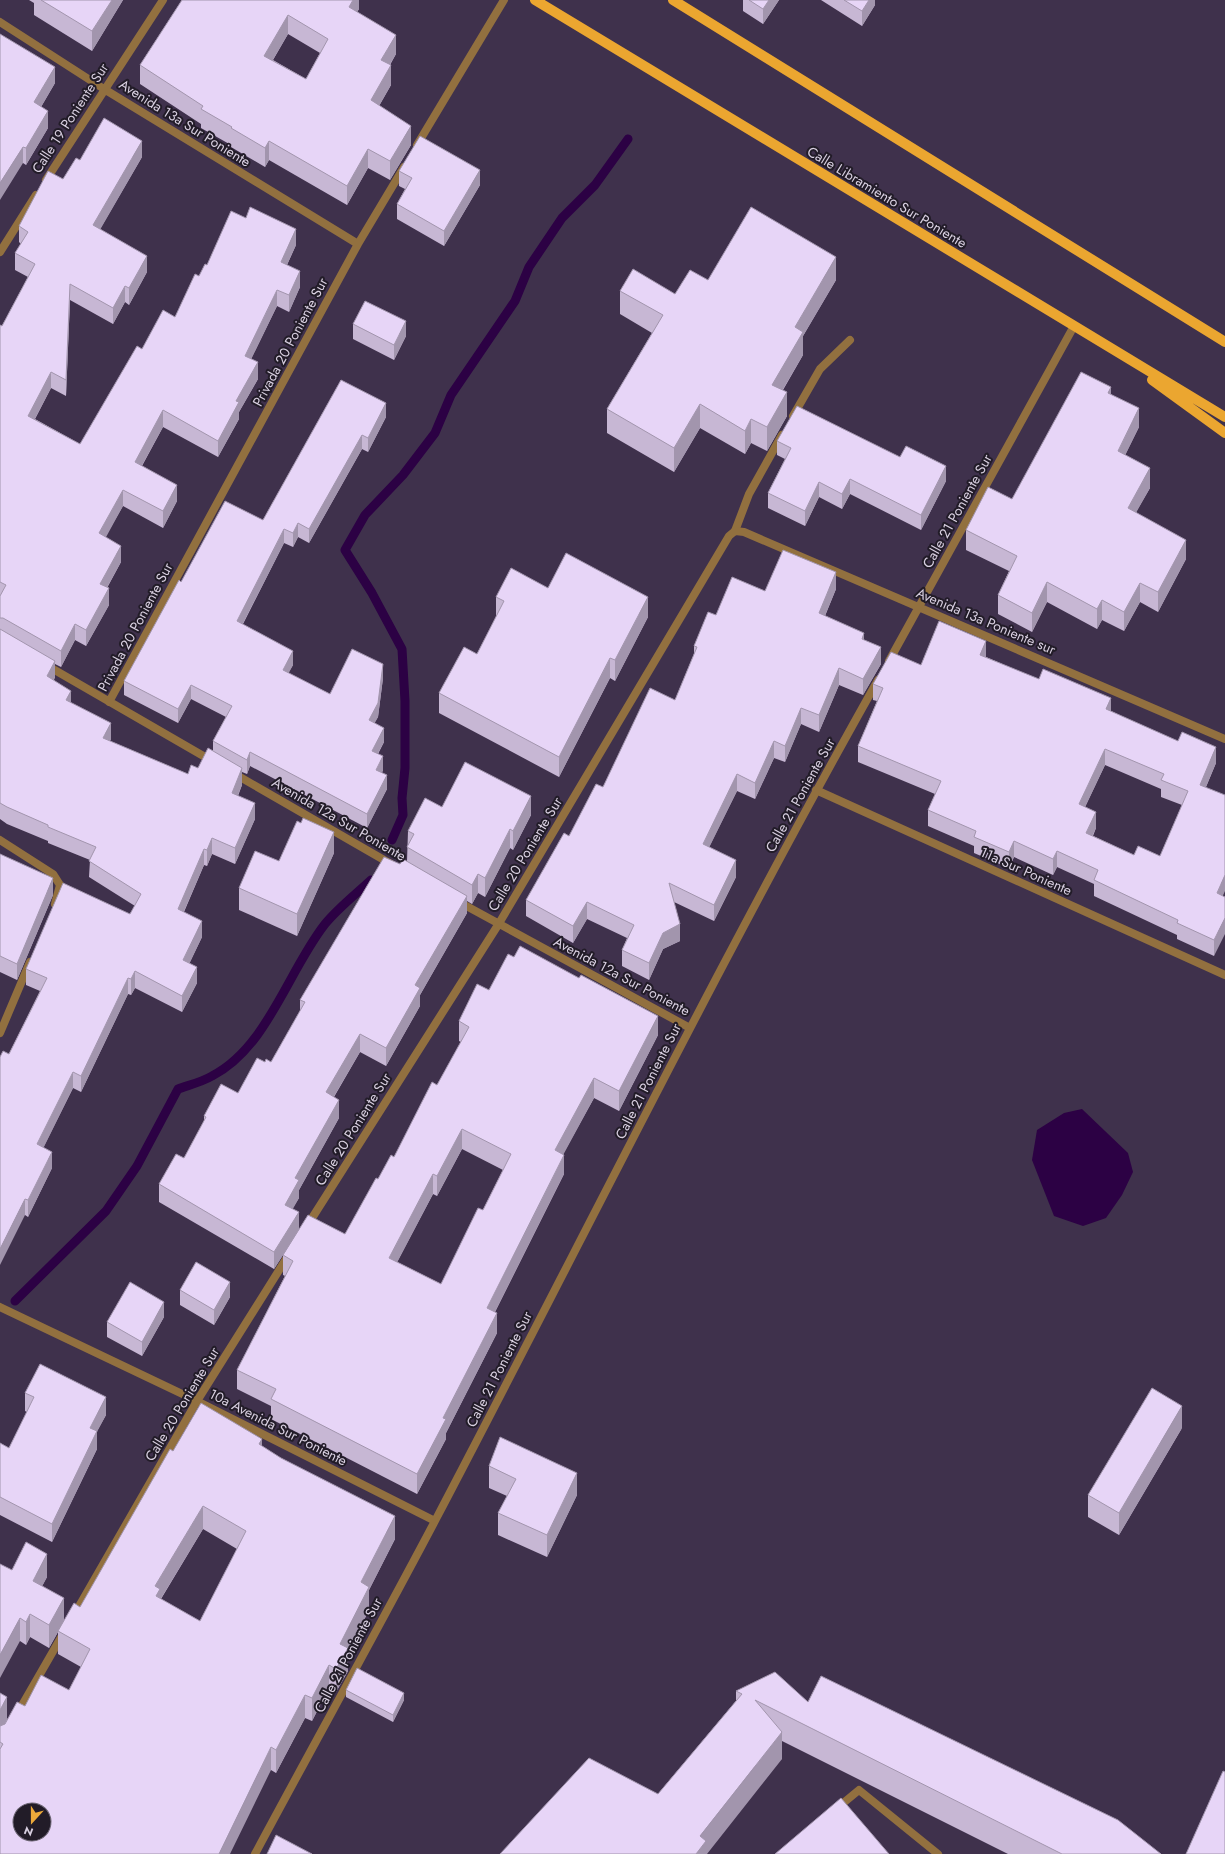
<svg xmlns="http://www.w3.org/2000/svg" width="1225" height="1854" font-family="Jost,sans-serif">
<rect width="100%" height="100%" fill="#3f314c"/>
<path fill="#2c0144" d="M1082,1109L1128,1153L1133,1172L1122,1195L1106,1218L1083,1226L1054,1216L1032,1160L1037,1130L1064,1113Z"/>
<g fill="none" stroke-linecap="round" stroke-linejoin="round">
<path stroke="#2c0144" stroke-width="9" d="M392,840L403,815L402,798L405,768V701L402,649L372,593L345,550L365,515L403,475L435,433L451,395L515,301L529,267L562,218L595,185L628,139
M15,1301L106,1211L137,1166L178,1089C189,1085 202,1082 212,1076C267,1048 288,971 325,924C338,908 356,894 371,880"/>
<path stroke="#92703f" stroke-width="8" d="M793,416L820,369L850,340
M735,531L749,494L782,435
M836,1809L859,1790L938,1854"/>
<path stroke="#92703f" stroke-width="8" d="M0,22L104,89L358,244
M417,145L504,0
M46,180L163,0
M0,252L36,195
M889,661L1074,326
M46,665L212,761
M109,702L358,244L404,167
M233,773L391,864
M816,790L1225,975
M0,840L53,874L60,885L55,904
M459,902L690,1028
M0,1033L30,962
M307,1226L498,925L729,536L735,531L744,532L1225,739
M0,1307L197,1401L435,1521
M74,1615L197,1401L288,1256
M17,1714L63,1634
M255,1854C315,1742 377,1631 436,1519C583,1239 723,955 878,680"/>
<path stroke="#eba630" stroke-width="10" d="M535,0L1225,417
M673,0L1225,342
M1152,380L1225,433"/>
</g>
<path fill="#c7b7d4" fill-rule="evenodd" d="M29,0H123L92,51L34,15V3Z
M182,0H359V9L357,12L396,54L390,65L391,85L379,106L411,145L390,180L368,168L347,205L269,160L265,167L231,147V145L201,128V124L140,84V65ZM288,34L320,53L306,79L273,60Z
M743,0H779L763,24L743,11Z
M821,0H875V5L862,26Z
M0,34L55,83L41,107L48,128L26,165L23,163Z
M142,157L100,229L147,272L129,305L125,302L113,324L70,300L66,396L51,388L35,419L80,444L142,349L175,317L199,276L207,265L296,245L287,265L300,287L289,312L277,306L251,359L258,379L239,412V419L218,457L163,427L142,466L177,501L163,528L123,506L105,537L121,562L107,588L109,605L86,646L75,640L61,667L55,664V677L54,680L71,703L111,739L110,741L188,774L198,768L213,751V741L226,717L191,699L178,723L124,695V681L181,582L263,520L341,380L386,417L368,452L362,449L309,543L298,537L293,547L284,543L243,624L293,665L288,673L330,694L383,678L378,717L374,723L384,742L378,754L383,770L382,773L387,789L367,828L250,766L247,774L242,772V785L238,796L255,819L235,864L212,854L207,866L204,865L184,912L202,937L189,964L197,983L182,1012L135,988L131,995L128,994L81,1092L73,1088L43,1148L52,1168L28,1217L25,1215L9,1054L40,991L26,985V969L130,914L135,906L89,877L90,860L48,843V841L7,824L0,819V325L2,326L28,277L15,270V253L21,244L19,242V226L63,179L80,160Z
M399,171L480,185L444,246L397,219V204L405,189L399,186Z
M708,280H836L803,336V355L783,390L787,416L767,451L751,443L745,454L700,428L674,472L607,433V409L652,333L620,314V291L675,294Z
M353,324L406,336L394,360L353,339Z
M1111,394L1139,427L1125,455L1150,488L1136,512L1186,559L1158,612L1140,602L1124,631L1102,620L1097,629L1047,602L1032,632L998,614V595L1009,571L966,550V530L1012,499Z
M777,441L946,481L921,530L850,494L842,509L819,497L805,526L768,508V493L785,459L777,455Z
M548,588L648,617L615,681L610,678L559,777L439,713V693L477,654L496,617V597Z
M836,589L825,616L864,640L881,664L863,695L839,685L819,732L801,724L785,762L774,758L755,799L737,791L709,847L736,877L714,921L674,902L680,941L663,949L649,980L622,966V950L627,938L587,919L573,943L526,916V900L603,787L675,700L694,654V646L716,615L765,591Z
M986,657L1111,711L1216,763L1206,787L1223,896L1214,956L1177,939V935L1094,896V884L1057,867L1053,875L1014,857L1009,868L974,853V846L928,826V810L935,794L858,762V746L877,701L873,700V684ZM1105,765L1161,789V797L1182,805L1160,856L1134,855L1093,836L1096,828L1085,807Z
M442,807L531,815L513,850L510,848L485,897L478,893L472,904L467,901V913L420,995V1006L386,1066L360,1052L334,1097L339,1118L299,1190V1198L292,1209L299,1230L274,1269L159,1202V1184L184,1158L204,1121V1116L238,1093L265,1062H271L300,1011V1000L400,864L407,861L408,831Z
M334,853L297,936L239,910V888L279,861Z
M0,854L53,895L17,980L0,972Z
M489,990L658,1035L619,1111L594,1098L563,1154L564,1174L495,1312L497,1333L446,1433V1439L417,1494L271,1419V1406L237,1389V1370L285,1276L283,1275V1255L345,1234L378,1179L394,1157L437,1085L461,1042L459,1041V1021ZM462,1149L503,1170L483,1210L441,1284L397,1262L433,1194L437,1196Z
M180,1290L230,1297L214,1325L180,1305Z
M164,1317L142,1356L107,1337V1322Z
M25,1393L106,1415L97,1431V1449L52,1542L0,1515V1443L9,1448L27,1412L25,1411Z
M1182,1428L1119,1535L1088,1517V1495Z
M262,1446L395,1539L369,1590V1610L348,1652V1671L336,1692L329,1688L312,1721L305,1718L276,1773L271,1770L0,1854V1693L7,1719L25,1706L69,1690L81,1667L58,1654V1632L49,1648L30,1637L26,1645L20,1641L12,1570L47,1577L42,1586L64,1620L80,1607L173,1451ZM203,1529L237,1549L200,1621L161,1599Z
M489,1466L577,1495L547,1557L498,1535V1513L507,1496L489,1488Z
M346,1690L404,1700L393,1722L346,1697Z
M736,1691L808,1702L1161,1854H1008L782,1741V1759L658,1794L736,1701Z"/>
<path fill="#a295ad" d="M112,0H123L92,51V31Z
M353,0H359V9L349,26V7Z
M769,0H779L763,24V9Z
M869,0H875V5L862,26V11Z
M288,15V34L264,75V56Z
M396,35V54L381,79V60Z
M391,65V85L371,120V100Z
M55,67V83L34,119V102Z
M48,111V128L26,165V148Z
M411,126V145L390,180V161Z
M142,141V157L93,242V225Z
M269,141V160L265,167V148Z
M23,147V163L0,200V183Z
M368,149V168L347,205V186Z
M480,170V185L444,246V231Z
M296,229V245L281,278V262Z
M147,256V272L129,305V288Z
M836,257V280L803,336V355L772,408V385L795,327Z
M300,271V287L289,312V295Z
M70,284V300L66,396V380Z
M125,286V302L113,324V308Z
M277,290V306L245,372V356Z
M406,321V336L394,360V345Z
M258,362V379L239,412V419L218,457V441L236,401Z
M51,372V388L28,432V416Z
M1111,387V406L1108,393Z
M787,392V416L767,451V427Z
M386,403V417L368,452V438Z
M700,404V428L674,472V448Z
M1139,408V427L1118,470V451Z
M163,410V427L135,478V462Z
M751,419V443L745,454V431Z
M362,435V449L309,543V529Z
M946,466V481L921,530V515Z
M1150,468V488L1128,527V508Z
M850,479V494L842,509V494Z
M819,482V497L805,526V511Z
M177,485V501L163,528V511Z
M123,490V506L99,550V533Z
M298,523V537L293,547V533Z
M284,529V543L237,635V621Z
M1186,540V559L1158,612V592Z
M121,546V562L100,600V584Z
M836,572V589L819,630V613Z
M1047,582V602L1032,632V613Z
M1140,583V602L1124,631V612Z
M109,588V605L86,646V630Z
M648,597V617L615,681V660Z
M1102,600V620L1097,629V609Z
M75,624V640L61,667V651Z
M864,633V649L862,639Z
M986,641V657L980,671V655Z
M881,647V664L863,695V679Z
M293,651V665L283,684V670Z
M610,658V678L559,777V757Z
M55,661V677L47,692V676Z
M383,664V678L378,717L369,734V720Z
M839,668V685L819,732V715Z
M191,685V699L178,723V709Z
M71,691V707L66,700Z
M1111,698V714L1106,709Z
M801,708V724L785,762V746Z
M111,723V739L103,754V738Z
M384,728V742L372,764V751Z
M774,741V758L755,799V783Z
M1216,747V763L1200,801V785Z
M1105,749V765L1079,820V804Z
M250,752V766L247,774V760Z
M383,756V770L376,783V770Z
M242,768V785L232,809V793Z
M737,774V791L703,860V844Z
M387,775V789L367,828V814Z
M531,796V815L513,850V831Z
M255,803V819L235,864V848Z
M1096,812V828L1086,849V833Z
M510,829V848L485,897V878Z
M334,832V853L297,936V914Z
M212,838V854L207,866V850Z
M1014,841V857L1009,868V852Z
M204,849V865L178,925V909Z
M1057,851V867L1053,875V859Z
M736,860V877L714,921V905Z
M478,874V893L472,904V885Z
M1225,875V891L1217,909V893Z
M53,878V895L17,980V964Z
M467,896V913L420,995V1006L386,1066V1048L415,985Z
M587,902V919L573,943V926Z
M1225,918V934L1214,956V940Z
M202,921V937L183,977V960Z
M680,924V941L663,949L649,980V963L663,933Z
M197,967V983L182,1012V996Z
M135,971V988L131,995V979Z
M128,978V994L81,1092V1076Z
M658,1016V1035L619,1111V1091Z
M360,1034V1052L326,1110V1092Z
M73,1072V1088L37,1161V1144Z
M594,1078V1098L555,1170V1150Z
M339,1100V1118L299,1190V1198L285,1223V1205L295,1178Z
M462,1129V1149L437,1196V1176Z
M52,1152V1168L28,1217V1200Z
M564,1155V1174L487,1328V1308Z
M433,1174V1194L389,1278V1258Z
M25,1199V1215L0,1265V1249Z
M299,1212V1230L274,1269V1252Z
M230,1282V1297L214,1325V1310Z
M164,1302V1317L142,1356V1342Z
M497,1313V1333L446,1433V1439L417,1494V1474L443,1418Z
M106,1397V1415L90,1445V1428Z
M1182,1406V1428L1119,1535V1513Z
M97,1431V1449L52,1542V1524Z
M262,1439V1462L259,1444Z
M577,1473V1495L547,1557V1535Z
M203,1506V1529L160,1600L156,1619L155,1586Z
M395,1516V1539L369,1590V1610L348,1652V1671L336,1692V1669L340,1644L361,1582Z
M47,1554V1577L33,1604V1581Z
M64,1598V1621L49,1648V1625Z
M30,1614V1637L26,1645V1622Z
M20,1618V1641L0,1678V1655Z
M329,1665V1688L312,1721V1698Z
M404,1693V1700L393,1722V1715Z
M305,1695V1718L276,1773V1750Z
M7,1697V1720L0,1733V1710Z
M782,1732V1759L707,1854H696L700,1836Z
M271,1747V1770L230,1854H219Z"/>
<path fill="#e7d5f7" stroke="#a295ad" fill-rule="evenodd" d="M41,0H112L92,31Z
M182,0H353L349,7L396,35L381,60L391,65L371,100L411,126L390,161L368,149L347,186L269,141L265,148L231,128L232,127L201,109L203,106L140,65ZM288,15L328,39L306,79L264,56Z
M749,0H769L763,9Z
M844,0H869L862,11Z
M0,34L55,67L34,102L48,111L26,148L23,147L0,183Z
M104,118L142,141L93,225L147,256L129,288L125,286L113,308L70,284L66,380L51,372L28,416L80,444L137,346L142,349L163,310L175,317L195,274L199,276L205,264L207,265L231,211L246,218L250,207L296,229L281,262L300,271L289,295L277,290L245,356L258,362L236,401L239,402L218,441L163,410L135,462L177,485L163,511L123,490L99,533L121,546L100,584L109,588L86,630L75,624L61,651L3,618H0V596L6,585L0,582V325L2,326L35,264L15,253L28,232L19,226L48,171L63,179L76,158L80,160Z
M420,136L480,170L444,231L397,204L412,178L399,171Z
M751,207L836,257L795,327L803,332L772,385L787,392L767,427L751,419L745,431L700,404L674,448L607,409L663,315L620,291L633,269L675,294L690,270L708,280Z
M365,301L406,321L394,345L353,324Z
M1081,372L1111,387L1108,393L1139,408L1118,451L1150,468L1128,508L1186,540L1158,592L1140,583L1124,612L1102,600L1097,609L1047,582L1032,613L998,595L1017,556L966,530L988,487L1012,499Z
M341,380L386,403L368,438L362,435L309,529L298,523L293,533L284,529L237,621L293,651L283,670L330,694L352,649L383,664L378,703L369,720L384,728L372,751L383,756L376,770L387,775L367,814L250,752L247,760L213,741L232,706L191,685L178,709L124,681L179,580L181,582L225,501L263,520Z
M797,406L900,457L906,446L946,466L921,515L850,479L842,494L819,482L805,511L768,493L791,448L777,441Z
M783,550L836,572L819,613L864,633L862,639L881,647L863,679L839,668L819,715L801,708L785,746L774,741L755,783L737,774L703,844L736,860L714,905L669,883L680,924L663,933L649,963L622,950L634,925L587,902L573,926L526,900L564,833L569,836L596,784L603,787L650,688L675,700L697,647L694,646L708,612L716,615L732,577L765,591Z
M566,553L648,597L615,660L610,658L559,757L439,693L464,647L477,654L504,601L496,597L511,568L548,588Z
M939,621L986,641L980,655L1039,679L1043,669L1111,698L1106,709L1178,741L1182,732L1216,747L1200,785L1225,795V875L1217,893L1225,897V918L1214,940L1177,923L1178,920L1094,880L1098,870L1057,851L1053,859L1014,841L1009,852L974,837L976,831L928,810L941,781L858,746L883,688L873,684L891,652L921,665ZM1105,749L1164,774L1161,780L1188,791L1160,856L1138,846L1134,855L1086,833L1096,812L1079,804Z
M0,629L55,661L47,676L71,691L66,700L111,723L103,738L188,774L191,765L198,768L208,748L242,768L232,793L255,803L235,848L212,838L207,850L204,849L178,909L202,921L183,960L197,967L182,996L135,971L131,979L128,978L81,1076L73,1072L37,1144L52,1152L28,1200L25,1199L0,1249V1057L3,1051L9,1054L47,978L26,969L63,883L130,914L141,894L89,861L96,847L48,827V825L7,807L0,803Z
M465,762L531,796L513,831L510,829L485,878L478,874L472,885L407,847L414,834L408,831L425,798L442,807Z
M303,818L334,832L297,914L239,888L255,851L279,861L297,821L301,823Z
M0,854L53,878L17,964L0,956Z
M384,857L400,864L403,859L467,896L415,985L420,988L386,1048L360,1034L326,1092L339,1100L295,1178L299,1180L285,1205L299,1212L274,1252L159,1184L176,1154L184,1158L206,1117L204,1116L221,1084L238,1093L257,1058L265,1062L266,1059L271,1062L305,1002L300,1000Z
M520,946L579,978L581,975L658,1016L619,1091L594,1078L555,1150L564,1155L487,1308L497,1313L443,1418L446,1419L417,1474L271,1399L276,1389L237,1370L293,1261L283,1255L308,1215L345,1234L376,1178L378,1179L391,1155L394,1157L432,1082L437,1085L469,1027L459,1021L477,984L489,990L508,954L514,957ZM462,1129L511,1154L483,1210L478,1208L441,1284L389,1258L433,1174L437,1176Z
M196,1262L230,1282L214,1310L180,1290Z
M130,1282L164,1302L142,1342L107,1322Z
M40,1364L106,1397L90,1428L97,1431L52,1524L0,1497V1443L9,1448L34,1397L25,1393Z
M1152,1388L1182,1406L1119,1513L1088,1495Z
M201,1403L262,1439L259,1444L281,1458L395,1516L361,1582L369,1587L340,1644L348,1648L336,1669L329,1665L312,1698L305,1695L276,1750L271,1747L219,1854H0V1749L3,1744L0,1742V1726L5,1724L17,1702L25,1706L41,1675L69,1690L90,1649L58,1631L74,1603L80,1607L170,1449L173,1451ZM203,1506L246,1531L200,1621L156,1596L160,1589L155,1586ZM20,1810H44V1834H20Z
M500,1437L577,1473L547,1535L498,1513L516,1479L489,1466Z
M26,1542L47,1554L33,1581L64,1598L49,1625L30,1614L26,1622L20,1618L0,1655V1564L12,1570Z
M357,1668L404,1693L393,1715L346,1690Z
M775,1672L808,1702L821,1676L1118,1820L1161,1854H1062L755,1700L782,1732L700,1836L706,1841L696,1854H500L589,1758L658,1794L742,1694L736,1691Z
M0,1693L7,1697L0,1710Z
M1223,1771L1225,1772V1854H1186Z
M841,1798L889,1854H775Z
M276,1835L312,1854H267Z"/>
<g text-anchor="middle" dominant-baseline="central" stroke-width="4" stroke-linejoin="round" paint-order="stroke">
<g font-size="14" fill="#d9d0e1" stroke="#221c28">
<text transform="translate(70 118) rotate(-57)">Calle 19 Poniente Sur</text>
<text transform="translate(185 123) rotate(32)">Avenida 13a Sur Poniente</text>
<text transform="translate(887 197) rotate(31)">Calle Libramiento Sur Poniente</text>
<text transform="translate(290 342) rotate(-62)">Privada 20 Poniente Sur</text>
<text transform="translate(957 511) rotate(-61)">Calle 21 Poniente Sur</text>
<text transform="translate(986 621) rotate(23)">Avenida 13a Poniente sur</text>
<text transform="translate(135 627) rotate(-62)">Privada 20 Poniente Sur</text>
<text transform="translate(800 795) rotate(-61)">Calle 21 Poniente Sur</text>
<text transform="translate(339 819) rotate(30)">Avenida 12a Sur Poniente</text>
<text transform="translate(525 854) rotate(-59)">Calle 20 Poniente Sur</text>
<text transform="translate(1026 871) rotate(24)">11a Sur Poniente</text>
<text transform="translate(622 976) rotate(28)">Avenida 12a Sur Poniente</text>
<text transform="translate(648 1081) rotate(-63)">Calle 21 Poniente Sur</text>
<text transform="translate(353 1129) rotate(-58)">Calle 20 Poniente Sur</text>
<text transform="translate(499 1369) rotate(-63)">Calle 21 Poniente Sur</text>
<text transform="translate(182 1404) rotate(-59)">Calle 20 Poniente Sur</text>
<text transform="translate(278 1427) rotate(27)">10a Avenida Sur Poniente</text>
<text transform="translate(348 1655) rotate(-62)">Calle 21 Poniente Sur</text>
</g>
</g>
<g transform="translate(32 1822) rotate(201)"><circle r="19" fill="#221c28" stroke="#6b6472"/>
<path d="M0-3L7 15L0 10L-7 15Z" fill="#eca93a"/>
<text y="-6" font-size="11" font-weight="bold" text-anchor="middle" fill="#d9d0e1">N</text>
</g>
</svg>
